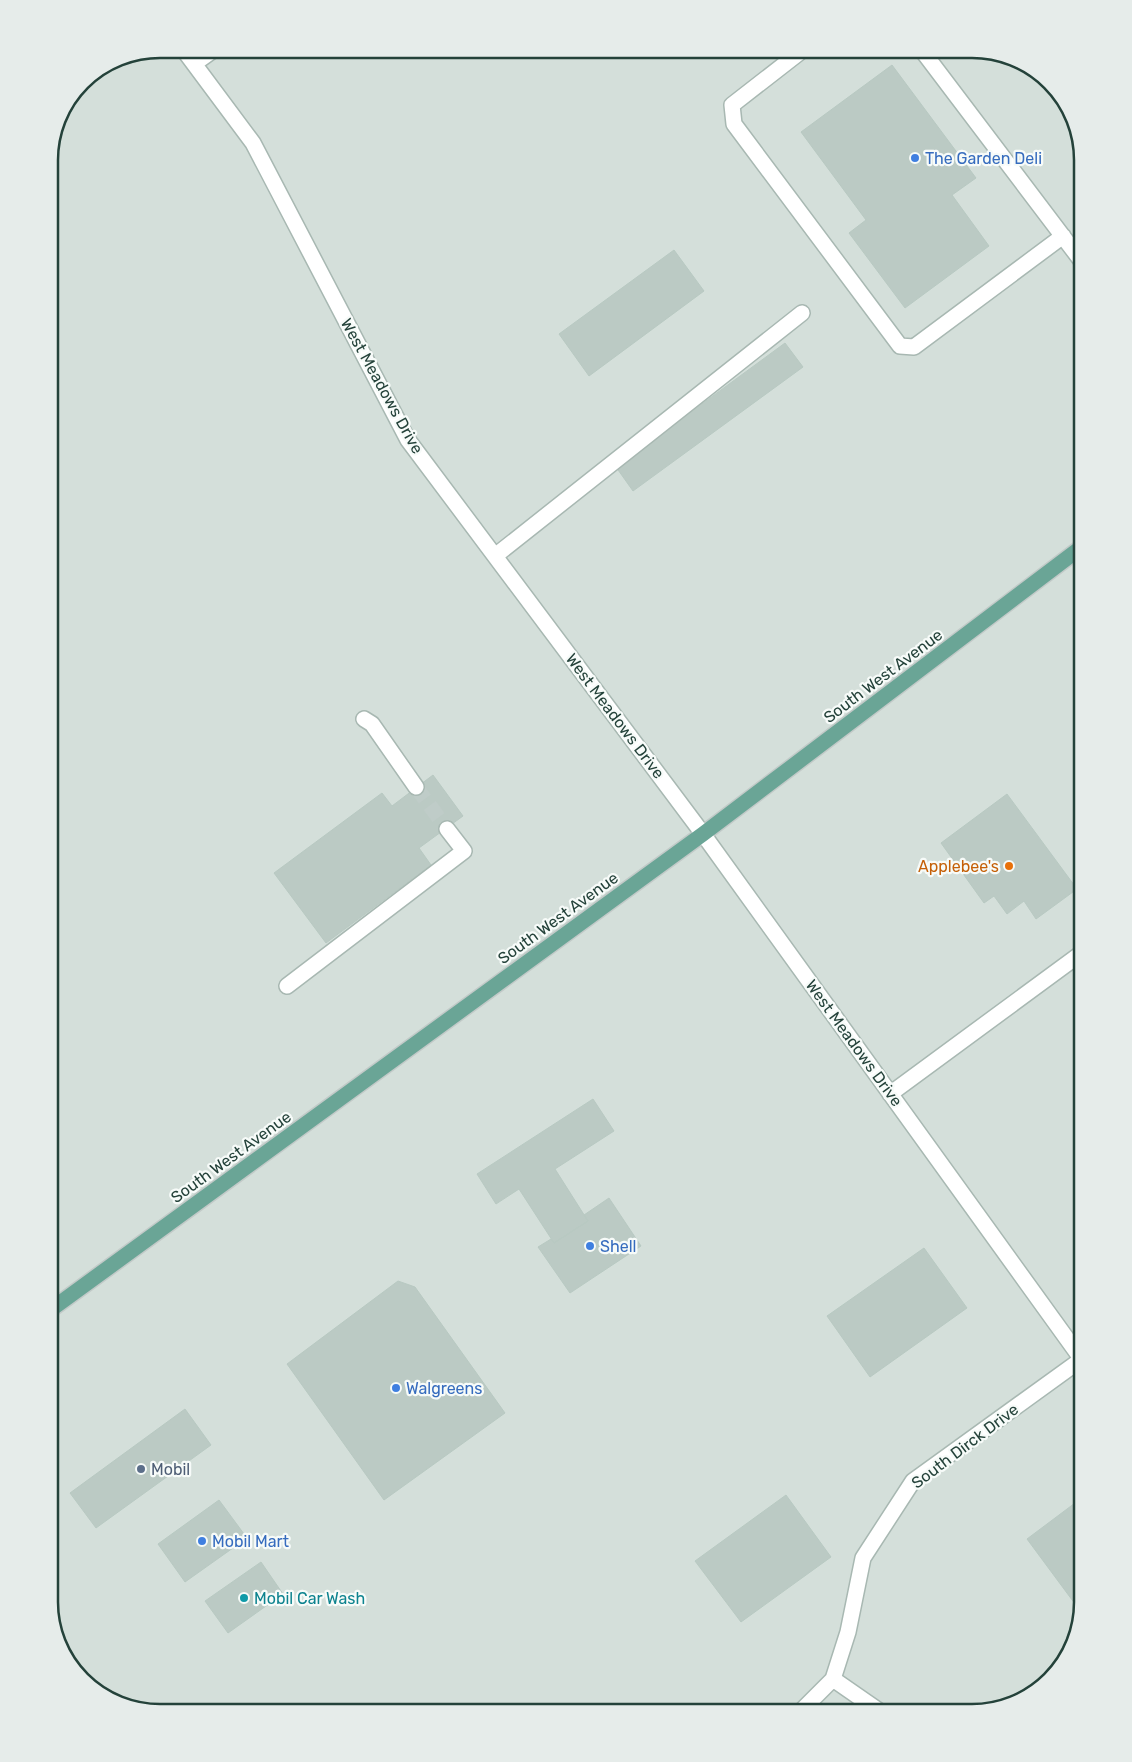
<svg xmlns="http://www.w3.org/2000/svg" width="1132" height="1762" font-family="Rubik,sans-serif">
<rect width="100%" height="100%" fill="#e6efeb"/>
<path fill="#d4dfda" d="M159,49H980L1034,68L1072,110L1083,159V1603L1065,1664L1022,1702L973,1713H152L98,1695L60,1652L49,1603V152L57,117L81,81L117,57Z"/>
<path fill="#bbcac4" stroke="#b8c9c2" d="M892,65L976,178L952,195L989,246L905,308L849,233L866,220L801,132Z
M674,250L704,291L589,376L559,334Z
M785,343L803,367L633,491L616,467Z
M433,775L463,816L419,848L431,865L326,943L274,873L382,793L392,806Z
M1007,794L1077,889L1036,919L1024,901L1007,914L994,896L984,903L941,843Z
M593,1099L614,1131L555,1169L588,1221L554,1243L519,1189L496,1204L477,1174Z
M609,1198L641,1246L570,1293L538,1247L551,1239L554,1243L588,1221L584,1215Z
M924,1248L967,1308L870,1377L827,1316Z
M398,1281L415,1287L505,1413L384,1500L287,1364Z
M185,1409L211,1445L96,1528L70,1493Z
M786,1495L831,1557L741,1622L695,1561Z
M1083,1497V1603L1081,1612L1027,1539Z
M219,1500L247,1538L185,1582L158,1544Z
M261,1562L283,1594L228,1633L205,1601Z"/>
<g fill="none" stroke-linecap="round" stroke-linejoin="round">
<path stroke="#bfccc8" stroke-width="15" stroke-dasharray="15 8" stroke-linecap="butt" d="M416,787L447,829"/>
<defs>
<path id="minor" d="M183,49L253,143L408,440L703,834L1083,1361
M804,49L732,105L734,124L900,346L914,347L1063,236
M921,49L1083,263
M194,64L215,49
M495,556L802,313
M364,719L372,724L416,787
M287,986L464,851L447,829
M890,1094L1083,952
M833,1679L882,1713
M799,1713L833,1679L848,1632L863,1558L913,1481L1082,1359"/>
<path id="major" d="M49,1311L703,834L1083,546"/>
</defs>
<use href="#minor" stroke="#a8b8b2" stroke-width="18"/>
<use href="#major" stroke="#c2cac8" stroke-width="18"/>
<use href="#minor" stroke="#fff" stroke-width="15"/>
<use href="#major" stroke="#6aa596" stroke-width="15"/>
</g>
<g fill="#3f7fe0" stroke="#f7fbf9" stroke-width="2">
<circle cx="915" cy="158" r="5"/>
<circle cx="590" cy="1246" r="5"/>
<circle cx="396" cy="1388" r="5"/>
<circle cx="202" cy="1541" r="5"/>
</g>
<circle fill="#e8710a" stroke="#f7fbf9" stroke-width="2" cx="1009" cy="866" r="5"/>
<circle fill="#5c6f8a" stroke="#f7fbf9" stroke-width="2" cx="141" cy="1469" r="5"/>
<circle fill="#0f9aa8" stroke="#f7fbf9" stroke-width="2" cx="244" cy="1598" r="5"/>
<g text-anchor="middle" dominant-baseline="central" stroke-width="4.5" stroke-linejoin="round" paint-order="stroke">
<g font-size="16" fill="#366cbe" stroke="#f7fbf9" text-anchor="start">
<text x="925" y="158">The Garden Deli</text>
<text x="600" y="1246">Shell</text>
<text x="406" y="1388">Walgreens</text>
<text x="212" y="1541">Mobil Mart</text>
</g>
<g font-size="16" fill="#24423a" stroke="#f7fbf9">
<text transform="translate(382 386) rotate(61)">West Meadows Drive</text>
<text transform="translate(883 676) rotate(-37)">South West Avenue</text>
<text transform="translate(615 716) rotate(53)">West Meadows Drive</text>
<text transform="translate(558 918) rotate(-36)">South West Avenue</text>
<text transform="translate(854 1043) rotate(54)">West Meadows Drive</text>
<text transform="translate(231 1157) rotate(-36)">South West Avenue</text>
<text transform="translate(965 1446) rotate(-37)">South Dirck Drive</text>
</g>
<g font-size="16" fill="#c56008" stroke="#f7fbf9" text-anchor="end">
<text x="999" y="866">Applebee's</text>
</g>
<g font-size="16" fill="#4e5e75" stroke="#f7fbf9" text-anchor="start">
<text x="151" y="1469">Mobil</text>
</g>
<g font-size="16" fill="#0d838f" stroke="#f7fbf9" text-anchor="start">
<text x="254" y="1598">Mobil Car Wash</text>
</g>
</g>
<path d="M0 0H1132V1762H0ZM160 58H972A102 102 0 0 1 1074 160V1602A102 102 0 0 1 972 1704H160A102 102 0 0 1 58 1602V160A102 102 0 0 1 160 58Z" fill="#e6ecea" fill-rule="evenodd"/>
<path fill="none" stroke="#24423a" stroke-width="2.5" d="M160 58H972A102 102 0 0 1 1074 160V1602A102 102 0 0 1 972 1704H160A102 102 0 0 1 58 1602V160A102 102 0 0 1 160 58Z"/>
</svg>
